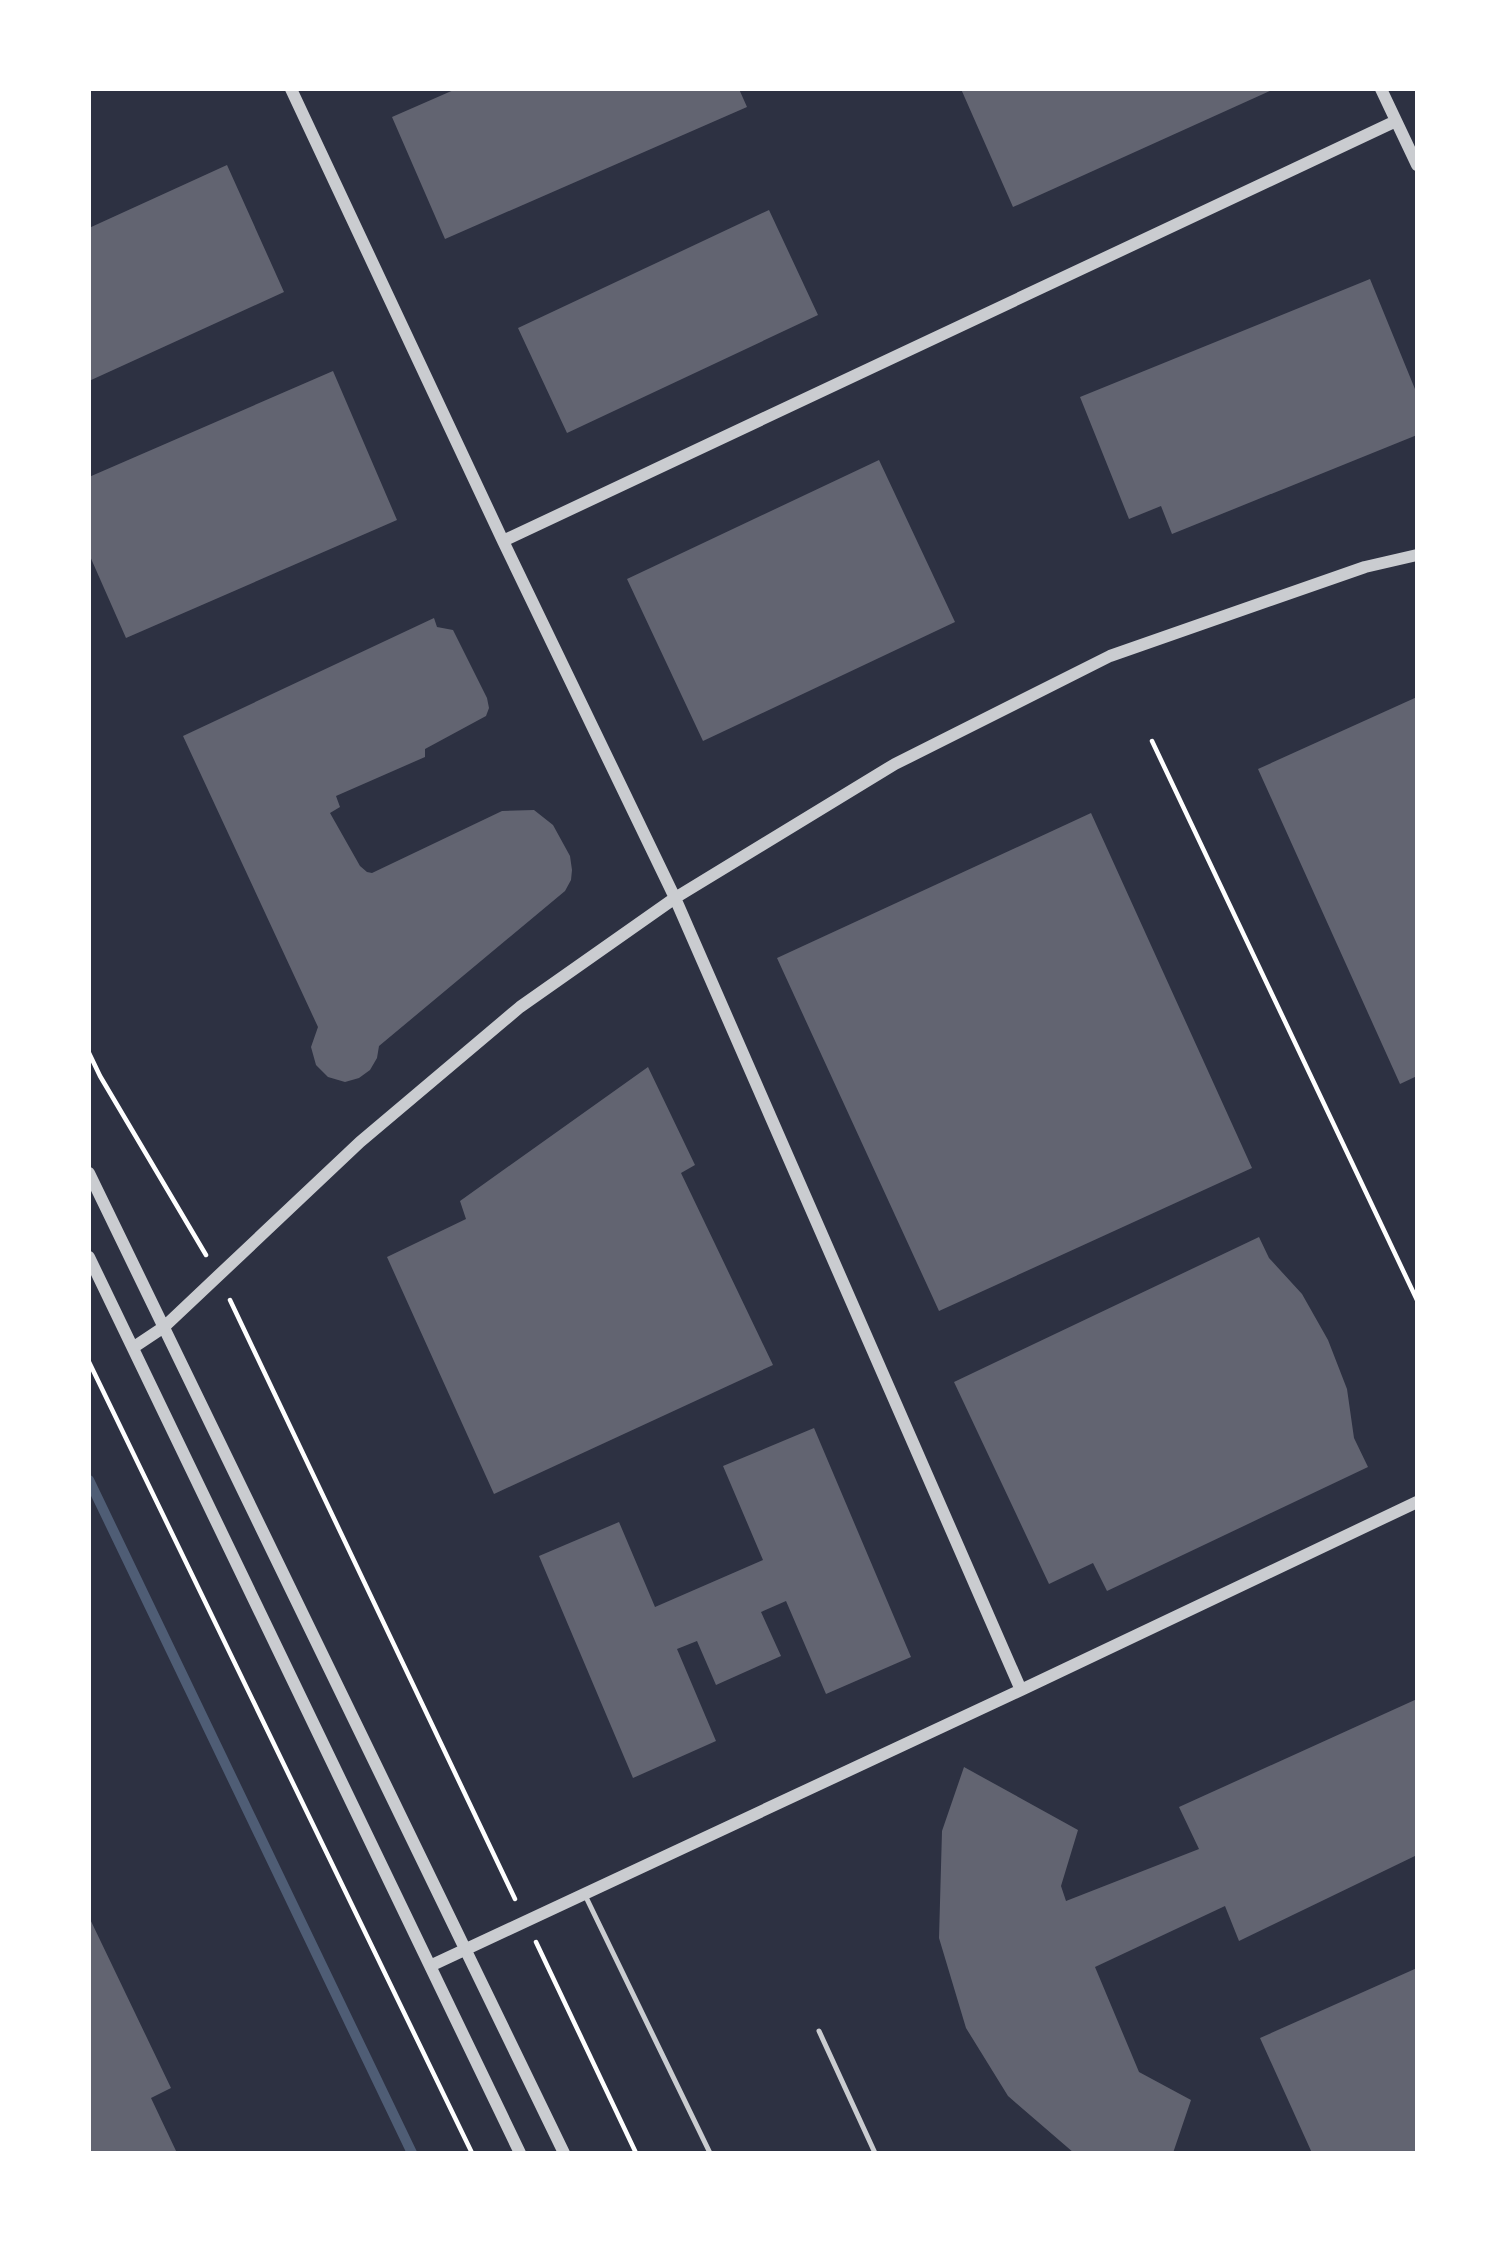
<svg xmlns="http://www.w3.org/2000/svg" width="1506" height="2242" font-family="Figtree,sans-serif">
<rect width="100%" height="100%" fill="#2d3142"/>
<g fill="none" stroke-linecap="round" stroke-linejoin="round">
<path stroke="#4f5d75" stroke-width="10" d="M89,1480L412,2153"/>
</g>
<path fill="#626471" d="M456,89H739L747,107L445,239L392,117Z
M961,89H1274L1013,207Z
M227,165L284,292L89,381V228Z
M769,210L818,315L567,433L518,328Z
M1370,279L1417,394V435L1172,534L1161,506L1129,519L1080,397Z
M333,371L397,520L126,638L89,554V477Z
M879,460L955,622L703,741L627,579Z
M434,618L437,627L453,630L487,698L489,708L486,716L425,749V757L336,796L340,807L330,813L360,866L367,872L372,873L502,811L534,810L553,825L570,856L572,870L571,880L565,891L379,1046L377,1058L370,1070L359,1078L345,1082L328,1077L316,1065L311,1047L318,1027L183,736Z
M1417,697V1076L1400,1084L1258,769Z
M1091,813L1252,1168L939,1311L777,958Z
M648,1067L695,1165L681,1173L773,1365L494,1494L387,1257L466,1219L460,1201Z
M1259,1237L1269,1258L1302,1294L1328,1340L1347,1389L1354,1438L1368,1467L1107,1591L1093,1563L1049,1584L954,1382Z
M814,1428L911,1657L826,1694L786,1601L761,1612L781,1656L716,1685L697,1641L677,1649L716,1741L633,1778L539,1556L619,1522L655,1607L763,1560L723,1466Z
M1417,1699V1855L1239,1941L1225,1906L1095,1967L1139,2072L1191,2100L1173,2153H1074L1008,2096L966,2028L939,1938L942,1831L964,1767L1078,1830L1061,1886L1066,1901L1199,1849L1179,1807Z
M89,1917L171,2088L151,2098L177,2153H89Z
M1417,1968V2153H1312L1260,2038Z"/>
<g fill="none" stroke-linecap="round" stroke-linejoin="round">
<path stroke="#fff" stroke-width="4.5" d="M1152,741L1417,1300
M89,1053L100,1076L206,1255
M230,1300L515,1899
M89,1362L472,2153
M536,1942L636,2153"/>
<path stroke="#caccd0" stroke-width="5" d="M584,1893L710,2153
M819,2031L875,2153"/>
<path stroke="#caccd0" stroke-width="12" d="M291,89L503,541L675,898L1021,1690
M1381,89L1417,165
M503,541L1396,121
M89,1173L564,2153
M89,1257L520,2153
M134,1347L164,1327L360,1142L520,1007L675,898L895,764L1110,656L1365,567L1417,555
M430,1966L1021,1690L1417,1502"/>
</g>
<rect width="1506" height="2242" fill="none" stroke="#ffffff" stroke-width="182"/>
</svg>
